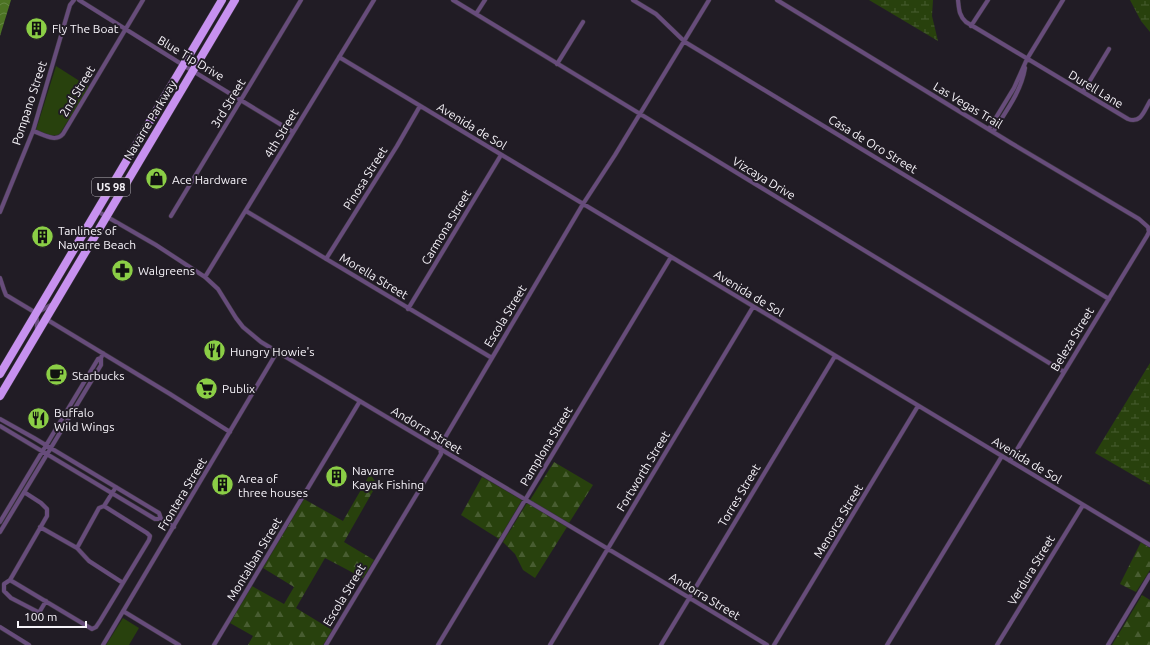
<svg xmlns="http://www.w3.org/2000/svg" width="1150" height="645" font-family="Ubuntu,sans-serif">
<defs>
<pattern id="forest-firs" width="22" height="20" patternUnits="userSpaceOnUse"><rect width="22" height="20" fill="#28410d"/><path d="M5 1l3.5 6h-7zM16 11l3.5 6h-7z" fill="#485d31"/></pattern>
<pattern id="wetland-marsh" width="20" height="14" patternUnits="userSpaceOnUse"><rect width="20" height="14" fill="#28410d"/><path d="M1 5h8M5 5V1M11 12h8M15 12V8" fill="none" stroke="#485d31"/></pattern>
<pattern id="water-waves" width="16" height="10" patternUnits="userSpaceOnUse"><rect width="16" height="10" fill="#4c7323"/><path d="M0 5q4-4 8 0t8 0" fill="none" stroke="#668744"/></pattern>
</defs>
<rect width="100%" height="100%" fill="#211c25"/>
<path fill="#28410d" d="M56,66L89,87L61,132C55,140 44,132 36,130Z
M123,618L139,628L129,645H106Z"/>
<path fill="url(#forest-firs)" d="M554,462L593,485L569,523L530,500Z
M370,474L377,484L344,542L374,560L363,578L325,558L296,608L332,630L323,645H248L253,636L230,623L252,586L284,604L294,587L263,568L304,499L343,521Z
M482,477L522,500L499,539L461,515Z
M527,503L567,527L535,578L523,570L515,554L503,542Z
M1141,542L1150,548V570L1136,592L1120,584Z
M1142,595L1150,600V645H1112Z"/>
<path fill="url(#wetland-marsh)" d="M869,0H933L932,16L938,41Z
M1130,0H1150V32L1141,21Z
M1150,363V485L1095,453Z"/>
<path fill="url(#water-waves)" d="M0,0H11L0,36Z"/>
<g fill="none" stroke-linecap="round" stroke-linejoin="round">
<defs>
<path id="street" d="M79,0L183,65L293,132
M453,0L1064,372
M633,0L656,14L685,42L1109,299
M777,0L1011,143L1139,219L1148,227L1149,232L1147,236L1010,461
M958,0C959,9 959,16 966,22L1128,119C1141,124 1144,111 1150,101
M476,14L485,0
M971,26L988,0
M339,57L1150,545
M557,64L583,22
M1083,92L1109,49
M989,129L1014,88L1027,59L1063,0
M33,131C43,134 55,143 63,134L143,0
M993,132C1006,111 1021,92 1025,68
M97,211L156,245L205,277L218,289L236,318L243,327L261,342C429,443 599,542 767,645
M246,211L492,358
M0,212L33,131L70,5L74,0
M171,216L301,0
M326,259L397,146L420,106
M205,277L374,0
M0,278L4,290L6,295L36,313L37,321V330
M408,309L501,155
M38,312L51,305
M46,319L170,394L230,432
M0,419L34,438L159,513L161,519
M0,426L155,519H161L174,527
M24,492L41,503L47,509V516L10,580L4,584V591L11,598L38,612L40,611L46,601
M0,522L98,359L101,358
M40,527L77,548L89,561L123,583L149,540L150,536L147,533L104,506L116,487
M0,532L101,365V358L103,353
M77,548L99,508L104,506
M10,580L92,629L96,627L100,621L123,583
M123,611L179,645
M0,627L29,645
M103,645L277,352
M214,645L360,401
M326,645L441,454L440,446L583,204L615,155L709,0
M438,645L671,257
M550,645L753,307
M661,645L835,356
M774,645L918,406
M887,645L1002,456
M997,645L1083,505
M1108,645L1150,575"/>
<path id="highway" d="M0,374L222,0
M0,396L235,0"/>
</defs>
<use href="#street" stroke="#3b363e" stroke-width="5"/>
<use href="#highway" stroke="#3b363e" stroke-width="9"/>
<use href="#street" stroke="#674c7b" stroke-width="4"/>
<use href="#highway" stroke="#c791ef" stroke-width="8"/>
</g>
<defs>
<symbol id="building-disc" viewBox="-11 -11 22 22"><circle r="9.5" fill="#8bce46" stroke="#211c25"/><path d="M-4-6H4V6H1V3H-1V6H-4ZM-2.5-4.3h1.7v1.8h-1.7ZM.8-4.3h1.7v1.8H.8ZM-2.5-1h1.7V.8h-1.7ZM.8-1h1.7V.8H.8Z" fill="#111"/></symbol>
<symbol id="shop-disc" viewBox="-11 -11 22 22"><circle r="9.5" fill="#8bce46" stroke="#211c25"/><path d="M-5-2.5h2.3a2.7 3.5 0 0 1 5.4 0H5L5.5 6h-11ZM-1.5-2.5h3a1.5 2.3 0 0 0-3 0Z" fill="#111"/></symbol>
<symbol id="pharmacy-disc" viewBox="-11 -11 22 22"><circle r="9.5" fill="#8bce46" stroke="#211c25"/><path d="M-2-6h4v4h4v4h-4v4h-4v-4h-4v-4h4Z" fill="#111"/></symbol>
<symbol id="restaurant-disc" viewBox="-11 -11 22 22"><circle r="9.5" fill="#8bce46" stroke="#211c25"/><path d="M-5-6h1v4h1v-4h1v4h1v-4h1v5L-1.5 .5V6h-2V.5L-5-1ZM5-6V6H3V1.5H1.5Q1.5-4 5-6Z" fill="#111"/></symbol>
<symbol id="cafe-disc" viewBox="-11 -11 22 22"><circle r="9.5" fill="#8bce46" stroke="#211c25"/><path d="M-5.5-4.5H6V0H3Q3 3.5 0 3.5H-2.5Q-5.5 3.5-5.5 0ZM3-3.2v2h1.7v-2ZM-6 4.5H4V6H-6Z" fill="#111"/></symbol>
<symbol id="supermarket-disc" viewBox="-11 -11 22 22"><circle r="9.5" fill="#8bce46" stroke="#211c25"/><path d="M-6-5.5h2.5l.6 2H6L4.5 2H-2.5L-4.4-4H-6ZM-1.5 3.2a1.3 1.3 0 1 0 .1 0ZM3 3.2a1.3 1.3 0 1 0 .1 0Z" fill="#111"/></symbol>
</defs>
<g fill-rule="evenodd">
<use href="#building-disc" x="24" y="16" width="25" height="25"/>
<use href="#shop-disc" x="144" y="166" width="25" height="25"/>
<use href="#building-disc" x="30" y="224" width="25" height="25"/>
<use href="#pharmacy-disc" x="110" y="258" width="25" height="25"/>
<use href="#restaurant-disc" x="202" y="338" width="25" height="25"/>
<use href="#cafe-disc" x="44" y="362" width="25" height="25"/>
<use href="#supermarket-disc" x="194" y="376" width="25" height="25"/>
<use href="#restaurant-disc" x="26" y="406" width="25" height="25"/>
<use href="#building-disc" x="324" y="464" width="25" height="25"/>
<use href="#building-disc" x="210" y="472" width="25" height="25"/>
</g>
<g text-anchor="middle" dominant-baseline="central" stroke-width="4" stroke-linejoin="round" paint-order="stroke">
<rect fill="#211c25" stroke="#b6b2b9" stroke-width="1" x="92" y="178" width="38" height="18" rx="3"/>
<g font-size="11" font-weight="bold" fill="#f6f3f9">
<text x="111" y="187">US 98</text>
</g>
<g font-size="12" fill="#f6f3f9" stroke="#211c25" text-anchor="start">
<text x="52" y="28">Fly The Boat</text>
<text x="172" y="179">Ace Hardware</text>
<text x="58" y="230">Tanlines of<tspan x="58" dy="14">Navarre Beach</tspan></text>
<text x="138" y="270">Walgreens</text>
<text x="230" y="351">Hungry Howie's</text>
<text x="72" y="375">Starbucks</text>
<text x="222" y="388">Publix</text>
<text x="54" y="412">Buffalo<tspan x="54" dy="14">Wild Wings</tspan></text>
<text x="352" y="470">Navarre<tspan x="352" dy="14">Kayak Fishing</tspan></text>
<text x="238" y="478">Area of<tspan x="238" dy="14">three houses</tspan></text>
</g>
<g font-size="12" fill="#f6f3f9" stroke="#211c25">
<text transform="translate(191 58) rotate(31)">Blue Tip Drive</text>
<text transform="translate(1096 89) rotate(31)">Durell Lane</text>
<text transform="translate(77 91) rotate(-59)">2nd Street</text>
<text transform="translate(29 103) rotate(-72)">Pompano Street</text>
<text transform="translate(228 103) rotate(-59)">3rd Street</text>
<text transform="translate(968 105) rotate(31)">Las Vegas Trail</text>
<text transform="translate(150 120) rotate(-59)">Navarre Parkway</text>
<text transform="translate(472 126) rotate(31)">Avenida de Sol</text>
<text transform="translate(281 133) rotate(-59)">4th Street</text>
<text transform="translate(873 144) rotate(31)">Casa de Oro Street</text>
<text transform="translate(365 178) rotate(-58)">Pinosa Street</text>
<text transform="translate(764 178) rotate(31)">Vizcaya Drive</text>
<text transform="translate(446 227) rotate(-59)">Carmona Street</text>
<text transform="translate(374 276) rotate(31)">Morella Street</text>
<text transform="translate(749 293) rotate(31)">Avenida de Sol</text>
<text transform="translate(505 316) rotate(-59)">Escola Street</text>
<text transform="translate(1072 339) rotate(-59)">Beleza Street</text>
<text transform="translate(427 430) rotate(31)">Andorra Street</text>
<text transform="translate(546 446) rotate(-59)">Pamplona Street</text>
<text transform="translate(1027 460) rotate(31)">Avenida de Sol</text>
<text transform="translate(643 471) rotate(-59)">Fortworth Street</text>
<text transform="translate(182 494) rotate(-59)">Frontera Street</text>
<text transform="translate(739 495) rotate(-59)">Torres Street</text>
<text transform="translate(838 521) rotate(-59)">Menorca Street</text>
<text transform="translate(254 559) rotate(-59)">Montalban Street</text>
<text transform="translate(1031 570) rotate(-59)">Verdura Street</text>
<text transform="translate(344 595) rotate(-59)">Escola Street</text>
<text transform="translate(705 596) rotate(31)">Andorra Street</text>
</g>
</g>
<path d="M18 621v6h68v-6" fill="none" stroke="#f6f3f9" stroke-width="2"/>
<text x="24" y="621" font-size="12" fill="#f6f3f9" stroke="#211c25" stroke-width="3" paint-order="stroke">100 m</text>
</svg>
